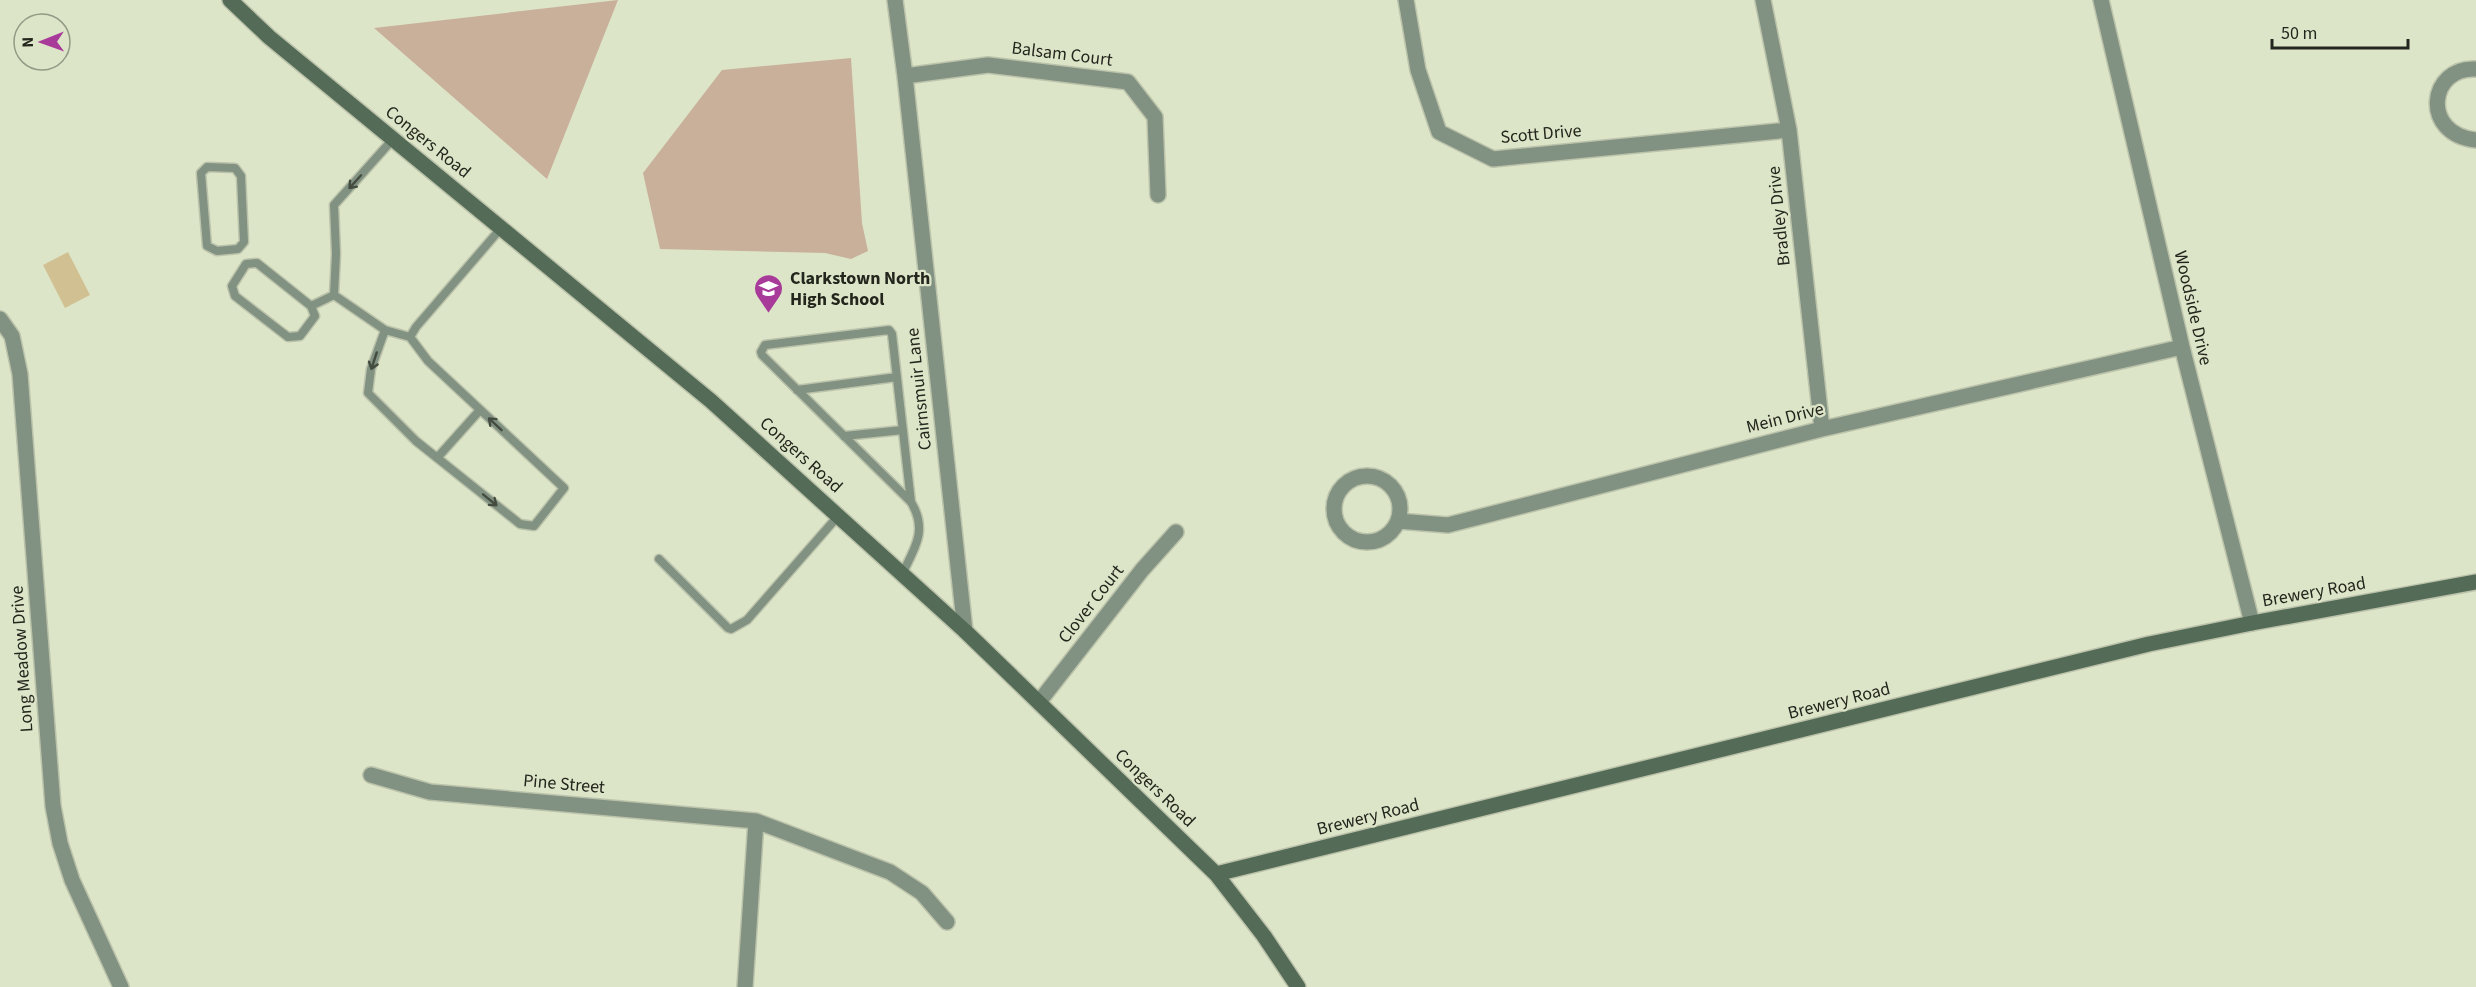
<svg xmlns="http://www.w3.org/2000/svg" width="2476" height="987" font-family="'Source Sans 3',sans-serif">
<rect width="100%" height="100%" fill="#dde5c9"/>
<path fill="#c9b09b" d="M618,0L547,179L374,28Z
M851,58L862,223L868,251L851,259L825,253L660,249L643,173L722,70Z"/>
<path fill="#d1c192" d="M68,252L90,295L65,308L43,265Z"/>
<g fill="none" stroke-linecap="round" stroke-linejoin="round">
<defs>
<path id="lane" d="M394,138L334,205L336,254L334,295L385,330L371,369L368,393L416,441L520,524L534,526L564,488L428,361L410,337L416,327L502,227
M207,167L235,168L241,176L244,242L238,249L217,251L207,246L201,173Z
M257,263L311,306L315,316L300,336L288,337L235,296L232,286L246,264Z
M311,306L334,295
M385,330L410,337
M797,390L897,377
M844,436L903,430
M437,458L480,410
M659,559L728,628L731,629L747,620L839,515
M902,574C915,548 928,530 911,502L762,355L761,352L765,345L889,330L892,334L911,502"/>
<path id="street" d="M895,0L905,76L965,631
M1406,0L1418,70L1439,132L1493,159L1789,130
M1763,0L1789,130L1822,429
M2101,0L2182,347L2252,623
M2476,69C2429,66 2420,134 2476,140
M905,76L988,65L1128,82L1155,117L1158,195
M0,319L12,336L20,374L53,806L60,843L72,880L121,987
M1334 509a33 33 0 1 1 66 0a33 33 0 1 1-66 0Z
M1398,521L1448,525L1822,429L2182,347
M1039,702L1142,570L1176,532
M371,775L430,792L756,821L890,872L922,893L947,922
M745,987L756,821"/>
<path id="secondary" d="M230,0L269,37L711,401L965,631L1216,874L1264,936L1298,987
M1216,874L2149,644L2252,623L2476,582"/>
</defs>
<use href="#lane" stroke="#bcc3aa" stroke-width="11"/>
<use href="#street" stroke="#bcc3aa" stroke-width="18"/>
<use href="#secondary" stroke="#bcc3aa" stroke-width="18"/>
<use href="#lane" stroke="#819283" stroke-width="8"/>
<use href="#street" stroke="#819283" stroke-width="15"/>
<use href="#secondary" stroke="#546c57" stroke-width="15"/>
</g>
<defs><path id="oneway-shaft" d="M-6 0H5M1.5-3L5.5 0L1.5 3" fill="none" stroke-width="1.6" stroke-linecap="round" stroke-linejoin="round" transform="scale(1.5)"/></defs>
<g stroke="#444c40">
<use href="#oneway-shaft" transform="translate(355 182) rotate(132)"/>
<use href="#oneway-shaft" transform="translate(374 361) rotate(108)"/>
<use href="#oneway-shaft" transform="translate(495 424) rotate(-137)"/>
<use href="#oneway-shaft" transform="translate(490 500) rotate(39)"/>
</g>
<defs>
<symbol id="school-pin" viewBox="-11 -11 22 30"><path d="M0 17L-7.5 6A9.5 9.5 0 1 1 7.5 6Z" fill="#a83a99" stroke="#dde5c9"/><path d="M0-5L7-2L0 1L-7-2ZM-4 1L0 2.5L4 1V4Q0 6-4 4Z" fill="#fff"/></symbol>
</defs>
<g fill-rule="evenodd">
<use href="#school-pin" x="752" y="272" width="33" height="45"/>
</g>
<g text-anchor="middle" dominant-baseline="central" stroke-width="4.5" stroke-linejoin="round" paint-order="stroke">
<g font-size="18" fill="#23261c" stroke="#dde5c9">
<text transform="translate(1062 54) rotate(7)">Balsam Court</text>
<text transform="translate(1541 134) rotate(-5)">Scott Drive</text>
<text transform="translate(428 142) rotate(39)">Congers Road</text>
<text transform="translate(1779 216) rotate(-96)">Bradley Drive</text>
<text transform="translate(2193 308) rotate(77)">Woodside Drive</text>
<text transform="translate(919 389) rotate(-96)">Cairnsmuir Lane</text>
<text transform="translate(1785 418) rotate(-14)">Mein Drive</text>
<text transform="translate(801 455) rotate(42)">Congers Road</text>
<text transform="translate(2314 592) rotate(-10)">Brewery Road</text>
<text transform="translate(1091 604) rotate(-52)">Clover Court</text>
<text transform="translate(22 659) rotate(-94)">Long Meadow Drive</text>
<text transform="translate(1839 701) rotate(-14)">Brewery Road</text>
<text transform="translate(564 784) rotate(5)">Pine Street</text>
<text transform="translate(1155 788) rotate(44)">Congers Road</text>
<text transform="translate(1368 817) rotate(-14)">Brewery Road</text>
</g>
<g font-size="18" font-weight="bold" fill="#23261c" stroke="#dde5c9" text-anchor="start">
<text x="790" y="278">Clarkstown North<tspan x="790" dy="21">High School</tspan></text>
</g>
</g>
<g transform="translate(42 42) rotate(269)"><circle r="28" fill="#dde5c9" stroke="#939984" stroke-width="1.5"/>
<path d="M0-4.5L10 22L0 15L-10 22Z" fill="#a83a99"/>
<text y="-9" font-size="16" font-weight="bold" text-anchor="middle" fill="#23261c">N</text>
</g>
<path d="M2272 39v9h136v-9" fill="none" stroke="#23261c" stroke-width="3"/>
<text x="2281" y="39" font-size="18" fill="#23261c" stroke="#dde5c9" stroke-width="4.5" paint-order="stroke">50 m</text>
</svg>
